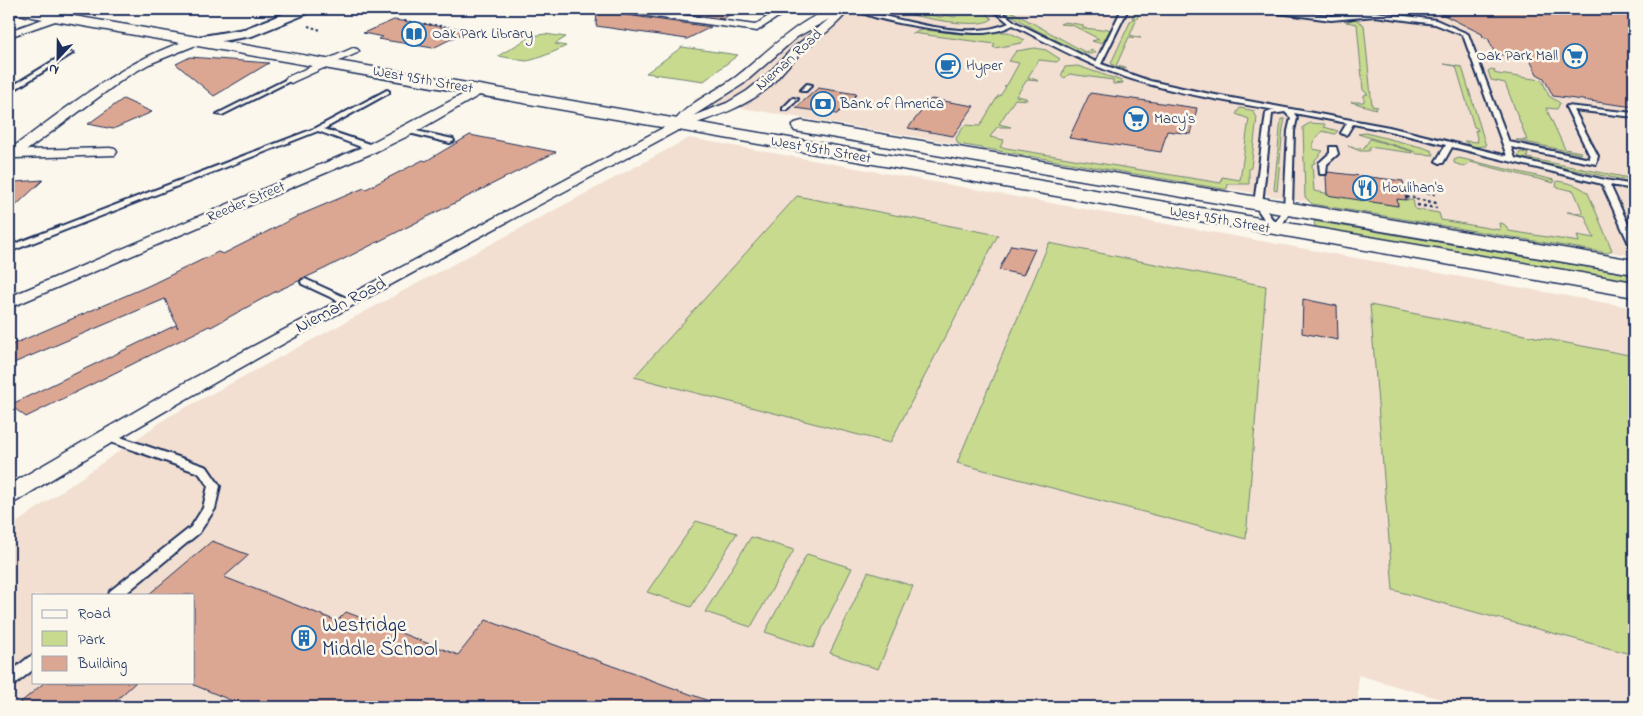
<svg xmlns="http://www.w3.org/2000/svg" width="1643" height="716" font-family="'Indie Flower',sans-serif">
<rect width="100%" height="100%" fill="#fbf7ec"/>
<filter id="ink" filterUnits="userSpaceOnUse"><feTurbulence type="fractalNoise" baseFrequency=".02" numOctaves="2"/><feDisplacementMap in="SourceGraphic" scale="10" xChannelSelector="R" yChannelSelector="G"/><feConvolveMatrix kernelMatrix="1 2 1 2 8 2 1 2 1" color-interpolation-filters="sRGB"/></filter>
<g filter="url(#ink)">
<path fill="#f2dfd1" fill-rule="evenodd" d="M828,9H1634V256L693,100L713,91L737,76L768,47L800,23Z
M689,138L1634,308V707H1468L1358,675V707H9V528L168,417ZM34,595H194V682H34Z"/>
<path fill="#c7da8e" stroke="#718476" d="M884,9H907L941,17L945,15L955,17L962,12L957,10C970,9 982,7 992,19C976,32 905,13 884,9Z
M1001,9H1007L1085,52L1093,50L1096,52L1091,54L1082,53L1036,30Z
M1136,9H1141L1130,35L1141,38L1129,37L1116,66L1127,68L1124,69L1114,66L1111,63L1131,20L1135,18H1132Z
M1355,19L1364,25L1372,106L1378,107L1376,109L1351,102H1364V95L1368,94L1363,90L1357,24L1346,22Z
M1065,22L1083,25V28L1102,30L1105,28L1110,30L1103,42L1099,43L1092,41L1099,39L1072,25L1060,24Z
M922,30L958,33L1008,32L1025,40L1021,43L995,48L993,47L995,44L912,33Z
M545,34L566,37L555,44L566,46C559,50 533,61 526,61C517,60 507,57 498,56L532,36Z
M682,47L738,55L704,81L646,73Z
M1035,48L1046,50L1060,59L1057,62L1039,60L1028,77L1039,81L1027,80L1016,96L1026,98L1027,100L1015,99L999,124L1011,127H997L990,137L1004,140L1000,147L1221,183L1222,177L1240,180L1249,119L1236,114L1240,108L1255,111L1253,113L1257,117L1251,168L1249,169V184H1228L1227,189H1223L958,144L956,138L965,125L980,126L998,96H1000L1006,87L1004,86L1007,85L1019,63L1009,61L1016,51Z
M1444,64L1462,67L1486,146L1473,147L1464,141L1478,142L1475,130L1478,131L1477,128L1474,127L1456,66Z
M1078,66L1122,81L1123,83L1113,84V80L1069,74L1065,78L1061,76L1065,67Z
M1491,69L1495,70L1494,73L1498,74L1542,80L1549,96L1560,103L1557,109L1546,108L1565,149L1581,152V154L1516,140H1527L1505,83L1491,80L1488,71Z
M1281,119H1285L1283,128L1277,191L1274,190Z
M1310,123L1325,124L1324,127L1338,131L1335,134L1322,131L1313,142V149L1323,151L1315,160V163L1312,164L1314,191L1398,206L1397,199L1413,200L1415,209L1439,213L1441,220L1500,230L1499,223L1504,224L1509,231L1579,242L1577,235L1594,238L1585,216L1567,212L1583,213L1574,191L1556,187L1557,181C1569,183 1579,185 1588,193L1612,250L1608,253L1601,252L1312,204L1305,197L1303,127Z
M1366,133L1425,148L1432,151L1434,155L1417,154L1413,151L1358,134Z
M1370,139L1411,151L1413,153L1369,147V151H1360L1348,146L1363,149Z
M1520,152L1528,153L1527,158L1634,179V182L1526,160L1518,156Z
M1459,158L1554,180V183L1470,162L1465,167L1454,163V160Z
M797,196L998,235L890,443L634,377Z
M1314,221L1634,275V285L1334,233L1315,228Z
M1049,243L1266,286L1246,539L957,463Z
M1370,305L1634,356V655L1393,590Z
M696,521L737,533L691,607L647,592Z
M751,537L794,550L751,627L705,612Z
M807,554L852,568L813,648L765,632Z
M868,572L913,586L878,669L830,653Z"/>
<path fill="#dca792" stroke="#1b2f5e" d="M597,9H612L619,14L711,27L687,39L596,26Z
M651,9H738L723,19Z
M1432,9H1634V107L1553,96L1544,78L1537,74L1529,58L1495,54L1488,38L1483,37L1482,34Z
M394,20L424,24L467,31L433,48L378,39L383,37L363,33Z
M190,57L269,63L214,96L176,64Z
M818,88L857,94L837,114L796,108Z
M1090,93L1197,108L1191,134L1167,131L1161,152L1069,138Z
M123,99L152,112L113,129L88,124Z
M931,99L974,106L953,136L908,128Z
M470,135L556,152L324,269L273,293L211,327L209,326L26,417L10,405L176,325L178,328L165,299L9,365V346L148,286L218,252L223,254L300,215L364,188L366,189L423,160L426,161Z
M1328,172L1403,181L1406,200L1397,199L1398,206L1327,195L1326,176Z
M43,180L9,212V188L15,182Z
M1011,245L1035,249L1023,275L999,270Z
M1303,299L1337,306L1338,340L1302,333Z
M212,541L249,555L224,577L337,621L346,612L458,655L486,620L720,705V707H247L194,685V595H148Z
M45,682H136L109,707H15Z"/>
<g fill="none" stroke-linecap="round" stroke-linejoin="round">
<defs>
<path id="service" d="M856,9H862L867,12C907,21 970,41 1009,23L992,9H998L1015,22L1096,62L1122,9H1128L1101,64L1150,81L1210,94L1389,127L1507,156L1463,35L1435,24L1375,16L1331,20L1250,9H1265L1331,16L1375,12L1436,20L1468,34L1509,142L1590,159V156L1566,107L1567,106L1634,113V117L1574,110L1598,156L1596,164L1511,147L1515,158L1605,180L1634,185V189L1610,185L1634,237V248L1630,246L1602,184L1452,147L1443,163H1440L1436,161L1446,145L1389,131L1353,124L1347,134L1345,135L1341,133L1347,123L1294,113L1297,118L1294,131L1292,209L1278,231H1272L1254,204L1266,113L1275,110C1215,99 1152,90 1096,66C1068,54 1040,39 1013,25C1003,30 994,32 984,33C961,34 871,22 856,9ZM1285,112L1291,118L1288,131L1284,209L1275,223L1262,204L1272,114Z
M68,52L73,53L9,93V88Z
M289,78L294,79L222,115L217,114Z
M807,84L812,85L806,91H802L801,90Z
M387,90L389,91V93L324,129L375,146V150H369L318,131L9,252V246L316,128Z
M793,98L798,99L787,110H783V108Z
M407,129L453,139L454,141L450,143L405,132V130Z
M1330,147H1336L1338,154L1327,164L1326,174H1320L1319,163L1330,153Z
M305,279L351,300L353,302L348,305L345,304L302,284L301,282L302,280Z
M106,432L207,467L220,486L215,509L199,533L124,595H109L110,591L191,527L203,508L208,486L199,473L102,439L100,436L102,433Z
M34,655V669L14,685L9,687V673L29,657Z"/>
<path id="minor" d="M614,9H639L755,25L779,9H790L757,31L619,12Z
M842,9L847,12C834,29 816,39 801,53C789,63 780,76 769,87C744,108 712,118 682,128C459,249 232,365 17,501L9,503V485L186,382L674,122C689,102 713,93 733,79C753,66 812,4 835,13ZM829,19L791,50L766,76L747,91L727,103L693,116L743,84L797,37Z
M57,14L61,15V19L9,37V31Z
M197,38L201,39L202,41L201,43L149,64L126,77L27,150L110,148L115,149L117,152L115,155L15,158L9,160V150C65,110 129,55 197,38Z
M353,48L357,49L359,51L357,53L295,81L291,83L285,79L287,77Z
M479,86L483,87L485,90L483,93L412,134L377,151L9,308V297L367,145Z"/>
<path id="tertiary" d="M296,9H313L311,12L252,36L197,45L190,41L197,37L244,29Z"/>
<path id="primary" d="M9,9H33L1634,282V297L9,13Z
M802,121L1634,260V274L795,131L792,127L795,123Z"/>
</defs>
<use href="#service" stroke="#1b2f5e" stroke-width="4"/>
<use href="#minor" stroke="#1b2f5e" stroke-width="3"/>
<use href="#tertiary" stroke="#1b2f5e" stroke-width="4"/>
<use href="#primary" stroke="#1b2f5e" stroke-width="3"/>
<path stroke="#1b2f5e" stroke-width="2" stroke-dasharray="2.5 2.5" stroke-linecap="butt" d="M404,21L478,31
M308,26L321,30"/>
<path stroke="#1b2f5e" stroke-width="2.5" stroke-dasharray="3 3" stroke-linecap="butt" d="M1415,191L1435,194
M1406,197L1416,198
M1416,199L1437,203
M1417,205L1437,208"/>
<use href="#service" fill="#fbf7ec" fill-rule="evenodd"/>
<use href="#minor" fill="#fbf7ec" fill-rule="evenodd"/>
<use href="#tertiary" fill="#fbf7ec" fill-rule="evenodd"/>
<use href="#primary" fill="#fbf7ec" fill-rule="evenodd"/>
</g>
</g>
<defs>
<symbol id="library-ring" viewBox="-11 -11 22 22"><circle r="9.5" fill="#fbf7ec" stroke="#1f6fb2" stroke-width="1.5"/><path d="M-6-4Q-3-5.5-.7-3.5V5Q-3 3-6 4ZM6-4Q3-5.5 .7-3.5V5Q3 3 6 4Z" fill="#1f6fb2"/></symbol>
<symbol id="supermarket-ring" viewBox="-11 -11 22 22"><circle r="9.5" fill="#fbf7ec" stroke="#1f6fb2" stroke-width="1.5"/><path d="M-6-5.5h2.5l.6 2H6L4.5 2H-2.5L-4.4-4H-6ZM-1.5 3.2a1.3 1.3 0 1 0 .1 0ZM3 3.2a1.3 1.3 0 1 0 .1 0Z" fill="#1f6fb2"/></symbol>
<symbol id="cafe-ring" viewBox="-11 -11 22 22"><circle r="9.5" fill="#fbf7ec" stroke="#1f6fb2" stroke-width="1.5"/><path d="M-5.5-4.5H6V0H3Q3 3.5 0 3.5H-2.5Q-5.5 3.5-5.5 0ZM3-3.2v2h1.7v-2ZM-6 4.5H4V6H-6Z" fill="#1f6fb2"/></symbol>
<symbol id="bank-ring" viewBox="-11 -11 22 22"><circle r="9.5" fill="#fbf7ec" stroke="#1f6fb2" stroke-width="1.5"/><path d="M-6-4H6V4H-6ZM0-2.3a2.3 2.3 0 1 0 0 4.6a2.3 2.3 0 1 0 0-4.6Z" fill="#1f6fb2"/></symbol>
<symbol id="restaurant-ring" viewBox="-11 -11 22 22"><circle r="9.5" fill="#fbf7ec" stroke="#1f6fb2" stroke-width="1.5"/><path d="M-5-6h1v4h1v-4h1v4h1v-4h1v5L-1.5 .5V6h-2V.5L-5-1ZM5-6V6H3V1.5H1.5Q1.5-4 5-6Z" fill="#1f6fb2"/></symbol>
<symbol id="building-ring" viewBox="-11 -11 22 22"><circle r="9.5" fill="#fbf7ec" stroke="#1f6fb2" stroke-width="1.5"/><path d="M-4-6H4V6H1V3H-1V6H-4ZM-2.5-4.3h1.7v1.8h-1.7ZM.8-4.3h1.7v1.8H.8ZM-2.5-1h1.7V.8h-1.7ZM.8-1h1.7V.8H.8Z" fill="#1f6fb2"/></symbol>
</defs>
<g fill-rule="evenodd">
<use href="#library-ring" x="400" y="20" width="28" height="28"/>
<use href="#supermarket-ring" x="1561" y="42" width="28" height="28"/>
<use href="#cafe-ring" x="934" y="52" width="28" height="28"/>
<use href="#bank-ring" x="809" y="90" width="28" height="28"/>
<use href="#supermarket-ring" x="1122" y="105" width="28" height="28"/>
<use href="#restaurant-ring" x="1351" y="174" width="28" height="28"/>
<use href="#building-ring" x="290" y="624" width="28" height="28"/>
</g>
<g text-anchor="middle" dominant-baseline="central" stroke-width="5" stroke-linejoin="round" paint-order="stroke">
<g font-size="15" fill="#1b2f5e" stroke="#fbf7ec" text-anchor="start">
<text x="432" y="34">Oak Park Library</text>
<text x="1558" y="56" text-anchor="end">Oak Park Mall</text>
<text x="966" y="66">Hyper</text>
<text x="840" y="104">Bank of America</text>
<text x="1154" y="119">Macy's</text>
<text x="1382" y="188">Houlihan's</text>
</g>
<g font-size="15" fill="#1b2f5e" stroke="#fbf7ec">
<text transform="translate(789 60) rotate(-42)">Nieman Road</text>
<text transform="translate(423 80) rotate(10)">West 95th Street</text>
<text transform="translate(821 150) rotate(10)">West 95th Street</text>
<text transform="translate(246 202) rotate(-23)">Reeder Street</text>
<text transform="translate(1220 220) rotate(10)">West 95th Street</text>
</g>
<g font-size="18" fill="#1b2f5e" stroke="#fbf7ec">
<text transform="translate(341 306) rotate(-28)">Nieman Road</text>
</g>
<g font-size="21" fill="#1b2f5e" stroke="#fbf7ec" text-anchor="start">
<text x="322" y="626">Westridge<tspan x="322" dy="24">Middle School</tspan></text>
</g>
</g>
<rect width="1643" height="716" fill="none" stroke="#fbf7ec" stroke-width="30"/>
<rect x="15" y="15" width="1613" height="686" fill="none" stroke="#1b2f5e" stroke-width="2" filter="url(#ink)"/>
<rect x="32" y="594" width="162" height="90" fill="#fbf7ec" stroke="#a1a7b3"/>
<rect x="42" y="610" width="25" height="8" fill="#fbf7ec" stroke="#a1a7b3"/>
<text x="78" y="618" font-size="15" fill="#1b2f5e">Road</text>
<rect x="42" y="631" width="25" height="15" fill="#c7da8e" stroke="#a1a7b3"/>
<text x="78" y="644" font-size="15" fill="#1b2f5e">Park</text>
<rect x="42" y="656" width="25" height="15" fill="#dca792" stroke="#a1a7b3"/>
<text x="78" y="668" font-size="15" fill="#1b2f5e">Building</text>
<g transform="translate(58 58) rotate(202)" stroke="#fbf7ec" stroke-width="4" paint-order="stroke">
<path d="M0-4L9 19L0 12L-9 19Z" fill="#1b2f5e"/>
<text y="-8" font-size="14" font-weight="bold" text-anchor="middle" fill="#1b2f5e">N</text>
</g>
</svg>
